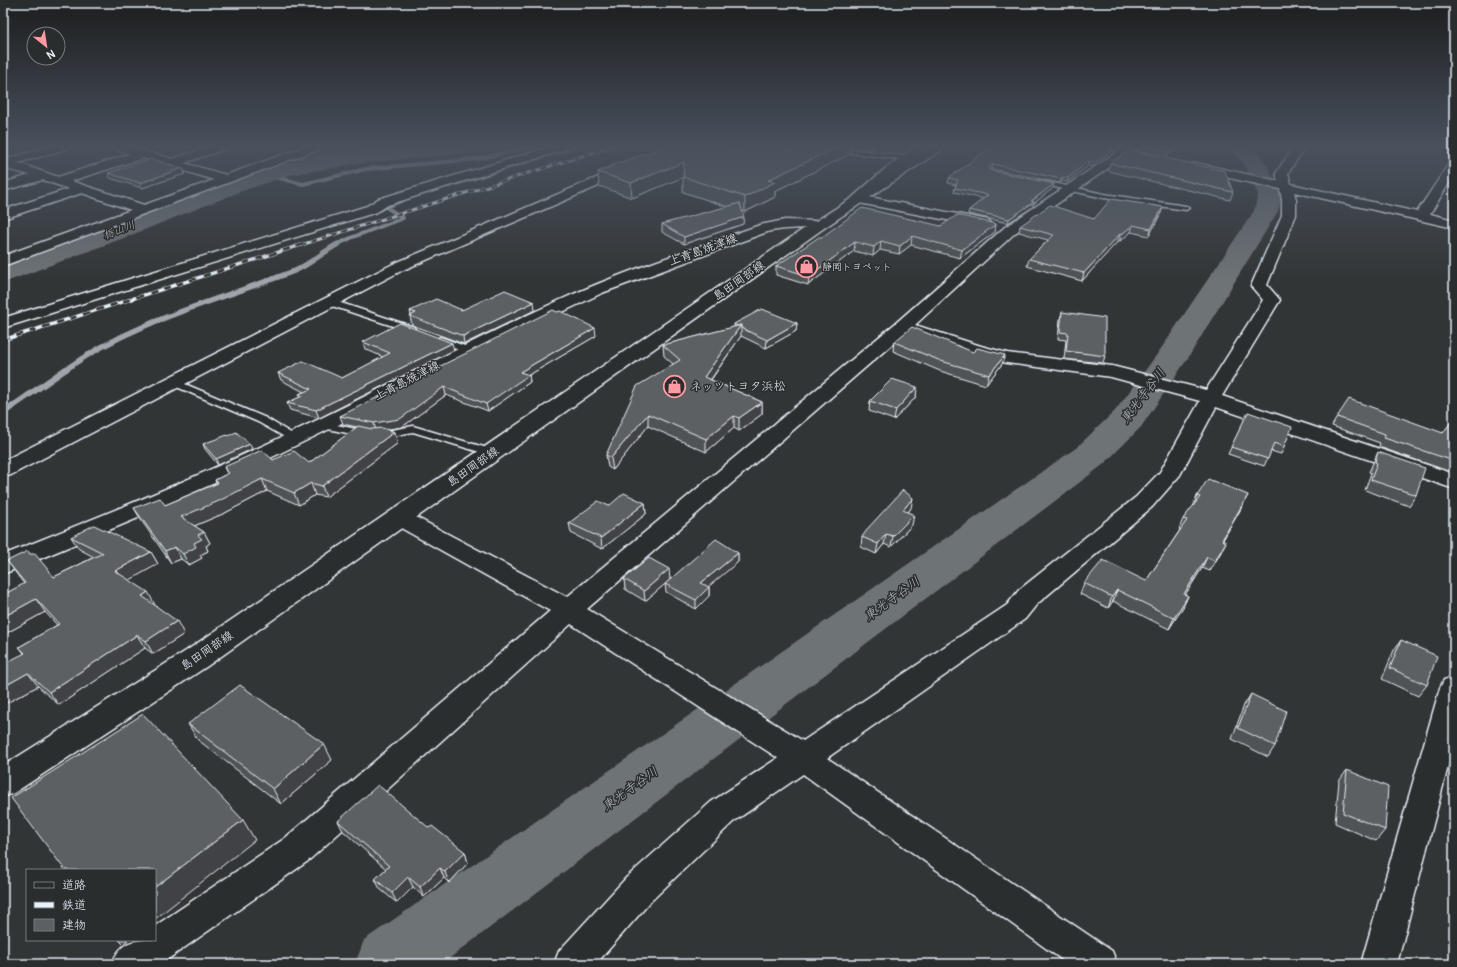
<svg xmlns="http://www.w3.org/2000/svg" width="1457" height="967" font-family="Pangolin,'Klee One',sans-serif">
<rect width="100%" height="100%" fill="#323536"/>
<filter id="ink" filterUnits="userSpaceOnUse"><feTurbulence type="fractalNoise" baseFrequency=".025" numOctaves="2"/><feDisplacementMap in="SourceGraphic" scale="8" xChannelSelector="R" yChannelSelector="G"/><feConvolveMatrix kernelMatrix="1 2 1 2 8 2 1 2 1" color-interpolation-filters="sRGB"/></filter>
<g filter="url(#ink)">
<path fill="#494d4f" stroke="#989fa4" d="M325,146H406L284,161Z"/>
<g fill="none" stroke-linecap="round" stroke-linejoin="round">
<path stroke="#9fa5aa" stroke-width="4" d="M1115,146L1148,154
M267,175L303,184L366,169L477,159L536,146
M449,186L577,146
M336,245L353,237L403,218L386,207L403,200"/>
<path stroke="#9fa5aa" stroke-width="5.5" d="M65,370C133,321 217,301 294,271C309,265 323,252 338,244"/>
<path stroke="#9fa5aa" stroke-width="6" d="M3,413L66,369"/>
<path fill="#6e7376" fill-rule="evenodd" d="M406,146H482L479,151L471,152L355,164L290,175L242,191L121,239L3,283V264L243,175C296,158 351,151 406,146Z
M1228,146H1251L1265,162L1282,194L1278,211L1188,358L1141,427L1104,464L442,964H355L364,940L1076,448L1115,411L1158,353L1254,211L1258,194L1244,164Z"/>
<defs>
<path id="service" d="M823,146L906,156L909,158L906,160L835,151Z
M1039,180L1104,194L1186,206L1189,208L1186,210L1104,198L1037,183V181Z
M326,300H332L414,327L415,329L411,332L408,331L326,304L325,302Z
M440,337L470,348L471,350L467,353L437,342L436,340Z
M173,379L266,418L299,438L294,441L290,440L258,422L170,384L168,382L170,380Z
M322,422L376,433L413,426L497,451L498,453L493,456L413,432L376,439L318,427L317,425Z"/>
<path id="minor" d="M52,146H71L69,148L18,163L58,177L130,154L111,148L109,146H128L172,159L212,146H230L228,148L184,163L226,175L307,146H324L322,148L3,266V256L131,210L82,193L3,219V210L69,189L43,180L3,191V183L30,175L3,168V160ZM143,158L214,180L144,205L71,181Z
M553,146H571L569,148L388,205L377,212L3,328V318L367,206L378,199Z
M917,146H931L895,173L869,197L983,219L988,220L990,223L988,226L983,227L854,202L852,199L854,196L886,168Z
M1126,146H1140L1015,233L915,325L981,346L1007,353L1112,366L1206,390L1263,300L1251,286L1282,215V200L1280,189L1192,170L1190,167L1192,164L1196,163L1278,181L1276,173L1294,146H1306L1288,173L1291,184L1417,212L1450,162L1454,161V175L1430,214L1454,220V228L1294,192L1296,200V215L1267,285L1280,300L1222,396L1454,474V489L1216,407L1180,475L1152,507L1037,604L1025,619L827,758L1112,951L1117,964H1068L803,774L733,822L651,901L596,964H554L559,951L627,877L711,802L778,758L571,624L308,861L161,964H112C121,941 132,940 155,940V926L284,839L550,611L392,523L388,518L392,513L400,510L408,513L567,597L897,322L1005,227ZM905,333L969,354L1007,363L1111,377L1200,401L1160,472L1136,497L1019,590L1007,605L803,741L587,609Z
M627,165L631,166L633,169L631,172L403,270L11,475L3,477V461L393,264Z
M1454,677V743L1397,964H1361L1440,688L1444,680Z"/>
<path id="secondary" d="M933,146H947L824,228L206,667L14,793L3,797V766L186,651L805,228L785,229L770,231L602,293L504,340L344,422L262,462L138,518L3,574V555C99,517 196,478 290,433C380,391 467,342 558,301C624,271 692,249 760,225L785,220L816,221Z"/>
</defs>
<use href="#service" stroke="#e8f1f8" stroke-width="3"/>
<use href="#minor" stroke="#e8f1f8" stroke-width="3"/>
<use href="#secondary" stroke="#e8f1f8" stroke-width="3"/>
<use href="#service" fill="#2a2d2e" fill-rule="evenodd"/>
<use href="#minor" fill="#2a2d2e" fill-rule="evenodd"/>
<use href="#secondary" fill="#2a2d2e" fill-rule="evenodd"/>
<defs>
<path id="rail-far1" d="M301,245L614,146"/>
<path id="rail" d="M3,340L304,244"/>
</defs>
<use href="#rail-far1" stroke="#e8f1f8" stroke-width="3"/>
<use href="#rail" stroke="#e8f1f8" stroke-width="3.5"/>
<use href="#rail-far1" stroke="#2a2d2e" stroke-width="2" stroke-dasharray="5.5" stroke-linecap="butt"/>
<use href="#rail" stroke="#2a2d2e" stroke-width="2.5" stroke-dasharray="7" stroke-linecap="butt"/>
</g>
<path fill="#4f5355" stroke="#e8f1f8" d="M801,146H877L871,150L851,148L850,154L775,191V197L745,212L742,211L743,224L684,244L662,232V224L728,207L683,192V177L632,198L599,186L598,172L737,151H793Z
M978,146H1105L1114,149L1113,153L1093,167L1088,166L1067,182L1062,181L1060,183L992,169H990V170L1054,184L1053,188L1033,204V207L1008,223L968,214L969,210L984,199L954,192L955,188L956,185L948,183L949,178L989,148Z
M1139,146H1181L1167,156L1138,150Z
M1110,163L1233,192L1230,200L1108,171Z
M108,173L185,174L142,188L110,178Z
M1163,207L1161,213L1149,236L1131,232L1120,241H1118L1082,281L1027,266L1029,259L1048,240L1019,232L1020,226L1094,219Z
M996,224L995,232L960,258L911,245L899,254L880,250L873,256L854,251L808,285L776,275V266L822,237L941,226Z
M462,310H535L464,344L412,325L410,316H411L410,311Z
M1062,312L1105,356L1103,363L1064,359L1066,340L1058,339L1060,319Z
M797,323L796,331L766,348L741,336L711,380L762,402V414L739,431L734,428L706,452L648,426L613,470L608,467L606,455L673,364L664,356L663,345L734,327V324Z
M596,336L529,375L530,382L488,411L446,395L402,427L388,429L394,432L398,443L326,497L315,495L299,505L267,491L225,513L194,526L204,532L210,543L206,546L208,551L200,555L202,558L189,565L181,559L171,563L141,520L134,508L165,505L216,483L215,480L227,474L224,467L273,460L309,463L357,427L343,424L340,416Z
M363,342L454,350L319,418L290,410L287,403L300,397L299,394L304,392L281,380L278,373L342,378L383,357L365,349Z
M894,342L1002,364L986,385L940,371L893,351Z
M917,387L916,397L894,420L869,411L870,401Z
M1248,412L1284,447L1281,454L1271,451L1264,466L1228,454Z
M1337,417L1443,433L1454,418V473L1379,447L1380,443L1332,426Z
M228,436L252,449L218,465L205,449L203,444Z
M1378,452L1416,495L1409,506L1365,490L1371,473L1369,472L1373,463Z
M1197,496L1243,505L1223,540L1221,552L1210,571L1202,568L1185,595L1188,596L1183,607L1169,629L1113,601L1108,608L1080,594L1084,583L1146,581L1180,530L1179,529L1183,519L1193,507Z
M645,503L646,514L602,549L571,533L569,523L609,506Z
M911,508L908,512L912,525L891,547L884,544L876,554L861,547L862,537Z
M71,537L151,552L158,564L129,580L155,605H154L184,634L153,654L145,648L59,705L38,686L3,705L24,653L19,647L57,625L45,612L3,635V595L24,584L7,561L30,554L54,577L94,557L79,549Z
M738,553V562L708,586L709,587V596L696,609L666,592L665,584L645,601L625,589L624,579H670Z
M1401,640L1427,685L1418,696L1382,679L1394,650Z
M1251,694L1275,746L1268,757L1232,739L1244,705Z
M188,724L332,760L281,804L198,740Z
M1347,770L1385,830L1376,841L1335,823L1339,781Z
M338,821L429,828L465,852L468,863L449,883L444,878L424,897L413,887L397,903L380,889L375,879L386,869L343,831Z"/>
<path fill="#404345" stroke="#e8f1f8" d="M840,146H851L850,154L775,191V197L745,212V197L768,180Z
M872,146H877L871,150Z
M1177,146H1181L1167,156L1168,152Z
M1114,149L1113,153L1093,167L1094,163Z
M1089,161L1088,166L1067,182L1068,178Z
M684,162V177L632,198L631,183Z
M993,164L992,169L989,170L990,165Z
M183,168L185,174L142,188L140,183Z
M1063,177L1062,181L1060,183L1061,179Z
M1054,184L1053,188L1033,204V207L1008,223L1009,219Z
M1163,207L1161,213L1149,236L1151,229Z
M744,217L743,224L684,244V237Z
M996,224L995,232L960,258L962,250Z
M1133,225L1131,232L1120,241L1122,234Z
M1120,234L1118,241L1082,281L1084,273Z
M912,236L911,245L899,254L900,246Z
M881,241L880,250L873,256L874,247Z
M855,242L854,251L808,285L809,276Z
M534,302L535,310L464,344L463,336Z
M797,323L796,331L766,348L767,340Z
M741,325V336L704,389V377Z
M595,328L596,336L529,375L530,382L488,411L486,404L520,372Z
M452,343L454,350L319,418L316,410Z
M1005,355L1002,364L986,385L989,375Z
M444,387L446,395L402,427L376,431L374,423Z
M917,387L916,397L894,420L896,410Z
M762,402V414L739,431V418Z
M648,414V426L613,470L611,458Z
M734,416V428L706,452V439Z
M394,432L398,443L326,497L322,486Z
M250,444L252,449L218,465L216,459Z
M262,479L267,491L225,513L187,529L181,517Z
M311,483L315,495L299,505L294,493Z
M1248,495L1243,505L1217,550L1222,540Z
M913,498L911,508L902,521L903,510Z
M645,503L646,514L602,549L601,538Z
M914,515L912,525L891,547L893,536Z
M204,532L210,543L206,546L208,551L200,555L202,558L189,565L183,554L194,543L198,535Z
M886,534L884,544L876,554L878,544Z
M1226,542L1221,552L1210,571L1215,561Z
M175,547L181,559L171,563L165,551Z
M151,552L158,564L123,584L115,571Z
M738,553V562L702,592L701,583Z
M1207,557L1202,568L1179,605L1184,594Z
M669,569L670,580L645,601L644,591Z
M709,587V596L696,609V600Z
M1117,590L1113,601L1108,608L1112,597Z
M148,592L155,605L149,609L142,596Z
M1188,596L1183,607L1169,629L1174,618Z
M36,599L45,612L3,635V617Z
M177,621L184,634L153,654L146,641Z
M137,635L145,648L59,705L49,692Z
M28,673L38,686L3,705V687Z
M324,744L332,760L281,804L273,789Z
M3,750L6,753L3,755Z
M243,820L255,840L155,919V887Z
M465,852L468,863L449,883L445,872Z
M440,868L444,878L424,897L420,887Z
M408,877L413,887L397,903L392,893Z
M119,940H128L123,944Z"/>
<path fill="#5c6063" stroke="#e8f1f8" d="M669,146H722L737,151L748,146H773L793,151L801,146H840L768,180L775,182L745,197L683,177L684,162L631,183L598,172L618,163Z
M992,146H1105L1114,149L1094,163L1089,161L1068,178L1063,177L1061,179L993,164L990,165V170L1054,184L1031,201L1034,202L1009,219L969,210L988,195L955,188L958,180L949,178Z
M1139,146H1177L1168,152Z
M1129,150L1225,171L1233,192L1110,163Z
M151,159L183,168L140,183L108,173Z
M1111,199L1163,207L1151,229L1133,225L1122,234H1120L1084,273L1029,259L1054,235L1020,226L1050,205L1094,219Z
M740,203L744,217L684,237L662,224Z
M862,208L941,226L957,215L996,224L962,250L912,236L900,246L881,241L874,247L855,242L809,276L776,266L819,237H822Z
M505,290L534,302L463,336L410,316L416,313L410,311L436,299L462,310Z
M762,309L797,323L767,340L741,328V325L737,326L734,324Z
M553,310L557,312L560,311L595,328L520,372L529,375L486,404L444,387L400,419L374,423L340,416Z
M1062,312L1105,318V356L1066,351L1068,333L1060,332Z
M400,323L452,343L316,410L287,403L302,396L299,394L311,389L278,373L303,361L342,378L390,353L363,342Z
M741,325L704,377L762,402L739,418L734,416L706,439L648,414L611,458L606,455L637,386L680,360L663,345Z
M912,327L973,352L977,348L1005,355L989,375L941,361L894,342Z
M892,379L917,387L896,410L870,401Z
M1349,399L1443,433L1454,418V461L1384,438L1385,434L1337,417Z
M1248,412L1292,427L1284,447L1274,443L1268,459L1231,447Z
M358,426L372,429L382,428L394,432L322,486L311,483L294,493L262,479L219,501L181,517L204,532L198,535L202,539L194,543L196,547L183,554L175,547L165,551L134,508L160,498L165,505L218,483L215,480L229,473L224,467L262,450L273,460L294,451L309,463Z
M236,432L250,444L216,459L203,444L227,435L228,436Z
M1378,452L1425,468L1416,495L1371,480L1377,463L1375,462Z
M1208,479L1248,495L1222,540L1226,542L1215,561L1207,557L1184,594L1188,596L1174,618L1117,590L1112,597L1084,583L1103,560L1146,581L1187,520L1183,519L1200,497L1197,496Z
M903,490L913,498L903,510L914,515L893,536L886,534L878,544L862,537L869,527Z
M624,493L645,503L601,538L569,523L598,501L609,506Z
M94,525L151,552L115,571L148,592L142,596L177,621L146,641L137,635L49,692L28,673L3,687V664L25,653L19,647L59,624L36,599L3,617V595L25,583L7,561L28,551L30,554H35L54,577L103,553L71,537Z
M716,539L738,553L701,583L709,587L696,600L665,584Z
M649,558L669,569L644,591L624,579Z
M1401,640L1437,656L1427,685L1390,668Z
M240,685L324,744L273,789L188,724Z
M1251,694L1286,711L1275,746L1238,728Z
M143,714L243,820L155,887V870H65L11,798Z
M1347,770L1388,787L1385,830L1343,813Z
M378,785L429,828L432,826L465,852L445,872L440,868L420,887L408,877L392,893L375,879L389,866L338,821Z"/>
</g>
<linearGradient id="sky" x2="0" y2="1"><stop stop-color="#1c1d1e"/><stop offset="0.52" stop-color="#49515d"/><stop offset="1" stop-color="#49515d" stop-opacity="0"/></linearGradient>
<rect width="1457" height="281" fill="url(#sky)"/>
<defs>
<symbol id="shop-ring" viewBox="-11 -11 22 22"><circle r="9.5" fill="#2a2d2e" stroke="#ff9aa2" stroke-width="1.5"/><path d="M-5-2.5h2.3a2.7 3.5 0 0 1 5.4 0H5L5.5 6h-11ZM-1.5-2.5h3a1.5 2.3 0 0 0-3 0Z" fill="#ff9aa2"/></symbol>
</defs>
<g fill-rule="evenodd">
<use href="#shop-ring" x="794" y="254" width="25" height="25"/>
<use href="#shop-ring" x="662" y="374" width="25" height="25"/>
</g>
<g text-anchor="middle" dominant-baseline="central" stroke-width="3" stroke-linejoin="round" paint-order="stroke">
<g font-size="10" fill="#e8f1f8" stroke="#2a2d2e" text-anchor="start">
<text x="822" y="267">静岡トヨペット</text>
</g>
<g font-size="11" font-style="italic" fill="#b1b8be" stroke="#2a2d2e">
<text transform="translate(119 230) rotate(-21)">栃山川</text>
</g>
<g font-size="12" fill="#e8f1f8" stroke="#2a2d2e">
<text transform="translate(703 250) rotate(-20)">上青島焼津線</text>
<text transform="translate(739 281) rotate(-35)">島田岡部線</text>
<text transform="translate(407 381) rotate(-27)">上青島焼津線</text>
<text transform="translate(473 467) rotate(-35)">島田岡部線</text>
<text transform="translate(207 651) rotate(-34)">島田岡部線</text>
</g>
<g font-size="12" fill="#e8f1f8" stroke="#2a2d2e" text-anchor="start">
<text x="690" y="386">ネッツトヨタ浜松</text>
</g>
<g font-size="13" font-style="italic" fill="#b1b8be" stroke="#2a2d2e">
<text transform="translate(1143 396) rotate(-53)">東光寺谷川</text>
<text transform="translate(892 599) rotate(-36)">東光寺谷川</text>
<text transform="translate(630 789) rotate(-36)">東光寺谷川</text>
</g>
</g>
<rect width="1457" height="967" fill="none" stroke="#2a2d2e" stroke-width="16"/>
<rect x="8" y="8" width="1441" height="951" fill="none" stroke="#e8f1f8" stroke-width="1.5" filter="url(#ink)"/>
<rect x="26" y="869" width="130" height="72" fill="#2a2d2e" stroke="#767b7f"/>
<rect x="34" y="882" width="20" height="6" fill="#2a2d2e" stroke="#767b7f"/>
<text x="62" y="889" font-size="12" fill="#e8f1f8">道路</text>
<rect x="34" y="902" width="20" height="6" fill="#e8f1f8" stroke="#767b7f"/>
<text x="62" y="909" font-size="12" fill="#e8f1f8">鉄道</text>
<rect x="34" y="919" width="20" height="12" fill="#5c6063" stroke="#767b7f"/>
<text x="62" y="929" font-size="12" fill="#e8f1f8">建物</text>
<g transform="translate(46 46) rotate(150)"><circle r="19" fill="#2a2d2e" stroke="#767b7f"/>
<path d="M0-3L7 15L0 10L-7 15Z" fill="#ff9aa2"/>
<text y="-6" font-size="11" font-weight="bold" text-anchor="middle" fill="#e8f1f8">N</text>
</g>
</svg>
